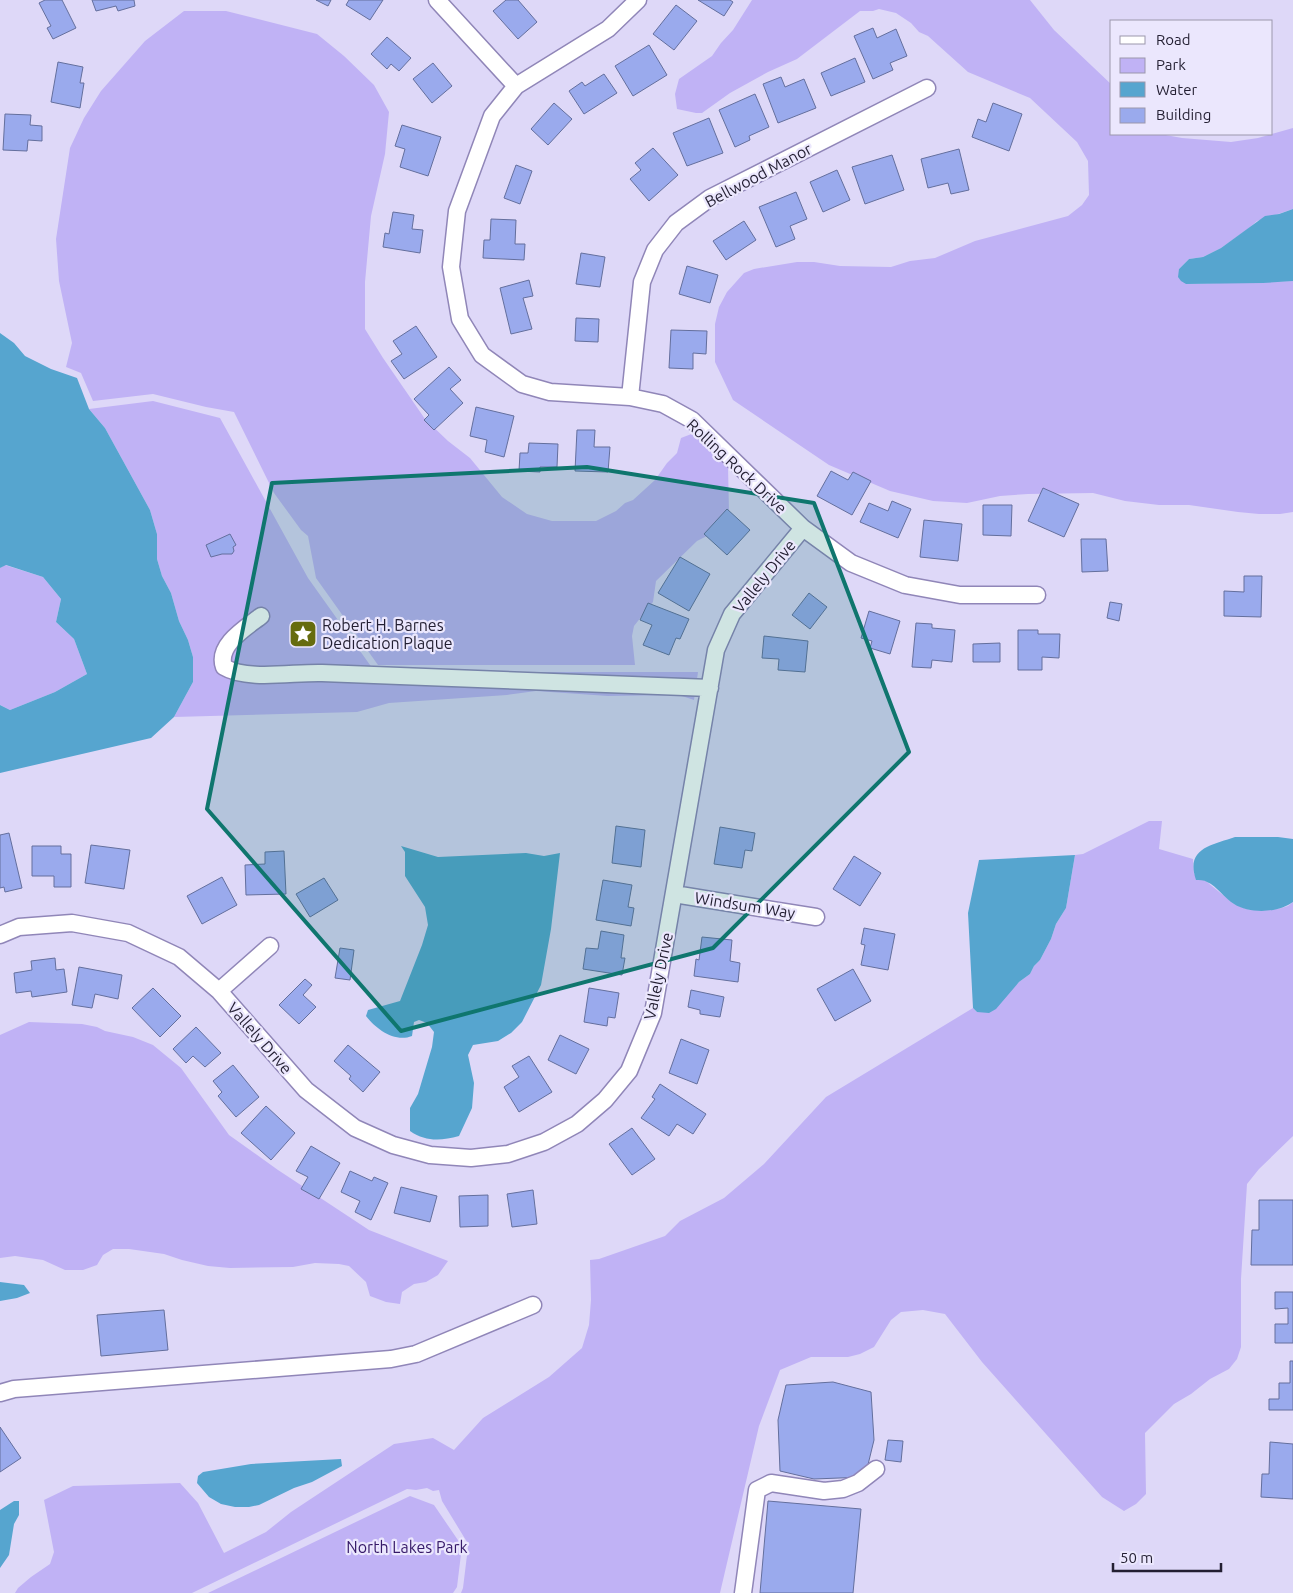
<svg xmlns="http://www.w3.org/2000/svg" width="1293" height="1593" font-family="Ubuntu,sans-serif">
<rect width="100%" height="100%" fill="#ded8f8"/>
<path fill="#c0b2f5" d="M752,0H1030L1054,30L1112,85V134H1160L1182,138L1231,142L1258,138L1293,128V209L1257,221L1248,229L1221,248L1203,257L1189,259L1179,269L1186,284L1293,281V512L1280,514H1259L1238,512L1189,505H1159L1125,501L1093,493L1028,494L1000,496L967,503L933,501L890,491L829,465L733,400L715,362V324L719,307L727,292L744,273L754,269L797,262H814L840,266L891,267L910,261L935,258L975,241L1068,216L1082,205L1089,195L1088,161L1077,142L1030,98L968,72L928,36L919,32L911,23L896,13L879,9L873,11H860L797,59L768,72L730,93L702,113H696L677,109L675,94L679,79L712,56L721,43L733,30Z
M184,11H226L317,34L344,56L374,85L389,112L385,154L371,216L365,282V329L383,358L425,419L448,441L470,458L502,497L527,514L552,521H596L616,511L625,503L633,500L655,480L667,463L677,453L681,438L694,433L728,466L729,512L707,536L697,541L656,581L653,602L634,626L632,636L635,665H378L316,578L308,536L301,530L274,493L234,412L206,407L153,394L93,401L81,373L66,367L72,343L59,281L56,239L70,148L84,118L101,91L145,41Z
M153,401L220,418L308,578L375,672H698L694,700L679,695L608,696L536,691L507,695L389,703L357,712L174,717L193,682V657L188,640L179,621L171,593L162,576L157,559V534L150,510L105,428L89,409Z
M5,565L43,577L61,599L56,622L74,639L87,674L55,692L10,710L0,705V568Z
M1149,821H1162L1159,849L1193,859L1194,874L1207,882L1234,904L1244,908L1251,910L1278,909L1288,906L1293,902V1136L1259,1169L1247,1184L1241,1279V1347L1237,1359L1229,1369L1210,1379L1191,1394L1174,1404L1145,1433L1146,1494L1136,1504L1124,1511L1102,1497L982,1362L945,1314L923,1310L901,1312L891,1320L874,1347L860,1354L848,1357H811L780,1370L759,1426L720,1593H461L463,1588L468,1547L467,1542L442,1501L439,1490L433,1491L427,1488L416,1490L407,1489L192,1593H15L18,1588L31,1577L50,1564L54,1552L44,1500L73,1486L180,1483L198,1503L224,1553L266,1532L291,1512L394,1444L433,1438L454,1450L483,1418L549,1377L582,1348L589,1325L591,1300L590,1260L599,1259L665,1236L680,1221L724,1198L764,1164L826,1097L973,1008L977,1012L1009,991L1019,982L1030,974L1034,966L1040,960L1051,939L1056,924L1066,908L1075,855L1083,854Z
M29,1022L82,1024L97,1027L105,1031L133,1037L153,1045L181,1068L229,1135L278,1170L369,1230L448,1261L438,1275L426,1282L414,1284L402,1292L400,1304L386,1302L370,1296L366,1282L349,1266L339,1264L315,1263L293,1267L230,1268L208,1266L182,1260L164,1254L129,1249H113L103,1255L97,1265L83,1270H65L43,1260L15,1256L0,1258V1035Z
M410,1496L434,1505L462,1546L457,1587L453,1593H208Z"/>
<path fill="#56a5cf" d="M1293,209V281L1263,283L1186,284L1181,281L1178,277L1179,269L1189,259L1203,257L1221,248L1265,216L1279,214Z
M0,333L14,343L25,356L51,369L77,378L89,409L105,428L150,510L157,534V559L162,576L171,593L179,621L188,640L193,657V682L174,717L151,738L0,773V705L10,710L55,692L87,674L74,639L56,622L61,599L43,577L6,565L0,568Z
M1235,837H1278L1293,839V902C1278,913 1250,914 1234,904C1224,898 1217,886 1207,882C1204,880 1199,880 1196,880C1185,848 1212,845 1235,837Z
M401,846L438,857L526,853L544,856L560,853L551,929L541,985L522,1022L511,1033L498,1041L473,1045L468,1055L474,1083L472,1108L459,1136C441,1141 426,1142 410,1131V1108L418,1094L432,1047L434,1032L427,1023L419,1020L414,1022L412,1036C395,1043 376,1029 366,1016L368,1010L400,1001L422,945L428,925L425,907L405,876V852Z
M1075,855L1066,908L1056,924L1051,939L1040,960L1034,966L1030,974L1019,982L996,1009L989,1013L977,1012L973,1008L968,913L979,860Z
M0,1282L24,1285L30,1293L17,1298L0,1301Z
M341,1459L342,1466L312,1482L294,1488L259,1505L249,1507H235L221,1504L209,1497L197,1483L198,1476L203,1472L251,1464Z
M14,1501H19V1515L14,1524L9,1555L0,1568V1510Z"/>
<path fill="#9aaaed" stroke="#646f9d" d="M45,0H62L76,28L53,39L47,28L51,26L39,3Z
M92,0H134L135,6L118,11L116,6L96,11Z
M316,0H331L328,6Z
M349,0H383L370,20L346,5Z
M506,0H518L537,22L518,39L493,11Z
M698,0H730L733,2L724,16Z
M676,5L697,21L674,50L653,34Z
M873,28L877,38L896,29L907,56L890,63L893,70L873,79L854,36Z
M387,37L411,58L399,71L391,64L387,69L371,54Z
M649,45L667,75L633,96L615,66Z
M855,58L865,82L831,96L821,73Z
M58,62L83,67L80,83H84L80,108L51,102Z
M433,63L452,86L432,103L413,79Z
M604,74L617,93L584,114L569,91L582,82L585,86Z
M781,77L785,87L804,79L816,108L778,123L763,84Z
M755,94L769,127L749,136L750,140L735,147L719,110Z
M554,103L572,119L548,145L531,129Z
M993,103L1022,114L1009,151L972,137L978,119L986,122Z
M5,114L31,115L30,125L42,126V141L28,140L27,151L3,150Z
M709,118L723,153L687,166L673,133Z
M402,125L441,137L428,176L400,167L405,149L395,146Z
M653,148L678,175L649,201L630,179L641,170L635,163Z
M959,149L969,190L951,194L948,183L928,188L921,159Z
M892,155L904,190L865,204L852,167Z
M516,165L532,171L520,204L504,198Z
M837,170L850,200L823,212L810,182Z
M796,192L807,219L790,226L795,239L776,247L759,207Z
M393,212L414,215L412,229L423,230L420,253L383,247L385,233L389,234Z
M491,219L516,220L515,244H525L524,260L483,258L484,240H490Z
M744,221L756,240L726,260L713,241Z
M581,253L605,257L600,287L576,284Z
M687,266L718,275L710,303L679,294Z
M529,280L533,296L523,298L532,329L511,334L500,288Z
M576,318L599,319L598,342L575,341Z
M416,326L437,357L404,379L391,361L402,354L393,341Z
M671,330L707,331L706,354L693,353V369L669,368Z
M449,367L461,380L450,389L463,403L434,430L424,420L429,415L414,399Z
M476,407L514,416L504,457L485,452L487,440L470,436Z
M577,430H595L594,447H610L608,472L575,471Z
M529,443L558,444L557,467H540V472L519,471L520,453H528Z
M831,471L848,480L853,472L871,481L852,515L817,496Z
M1043,488L1079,504L1064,537L1028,521Z
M892,501L911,509L898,538L860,522L869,503L888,511Z
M983,505H1012L1011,536L983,535Z
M727,509L750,530L727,555L704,534Z
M924,520L962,524L958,561L920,557Z
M230,534L236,545L233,547L234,551L232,554H222L211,557L206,545Z
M1081,539H1106L1108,571L1082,572Z
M680,557L710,574L689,611L658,593Z
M1244,576H1262L1261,617L1224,616V591L1244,592Z
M809,593L827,607L810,629L792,615Z
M1110,602L1122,604L1119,621L1107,618Z
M648,603L689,619L680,639L676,638L669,655L643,645L652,625L640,620Z
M869,611L900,621L890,654L870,648L872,641L861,638Z
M916,623L932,624V628L955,630L952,662L932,660L931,668L912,667Z
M1018,630H1038V634H1060L1059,658L1042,657V670H1018Z
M764,636L808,641L805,672L778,670L779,659L762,658Z
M1000,643V662H973V644Z
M616,826L645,830L641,867L612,863Z
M720,827L755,833L752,851L745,850L742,868L714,864Z
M9,833L22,888L5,892L4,887L0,888V835Z
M91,845L130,850L124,889L85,883Z
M32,846H61V854H71V887H54V876H32Z
M284,851L286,894L246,895L245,865L265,864V852Z
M854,856L881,873L860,906L833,889Z
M222,877L237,905L202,924L187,896Z
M324,878L338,900L310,917L296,894Z
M603,880L632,885L628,907L634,908L631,926L596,920Z
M864,928L895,934L888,970L861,965L865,945L861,944Z
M601,931L624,935L621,958H625L622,975L583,969L586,948L598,949Z
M702,937L732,940L730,961L740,963L738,982L694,976L696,959L699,960Z
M340,948L354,950L350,980L335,978Z
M55,958L56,970L64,969L67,992L32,997L31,991L16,993L14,973L32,970L31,961Z
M79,967L122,975L118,999L95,994L92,1008L72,1005Z
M853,969L871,1001L835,1021L817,989Z
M305,979L312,985L303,995L316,1007L299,1024L279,1005Z
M153,988L181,1016L160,1037L132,1008Z
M589,988L619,993L615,1018L608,1017L607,1026L584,1022Z
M691,990L724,997L720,1017L700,1014V1010L688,1007Z
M196,1027L221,1053L205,1067L193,1056L186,1063L173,1049Z
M560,1035L589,1049L576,1074L548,1060Z
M681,1039L709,1050L697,1084L669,1073Z
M348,1045L380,1072L363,1092L349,1079L351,1076L334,1061Z
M529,1056L552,1092L519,1112L504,1087L519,1077L512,1066Z
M233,1065L259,1097L236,1117L218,1096L222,1092L213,1081Z
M660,1084L706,1114L693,1134L677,1124L669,1136L641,1118L655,1099L652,1097Z
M266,1106L295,1133L271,1160L241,1133Z
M632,1128L655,1159L632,1175L609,1144Z
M311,1146L340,1163L319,1199L301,1189L308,1177L296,1171Z
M350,1171L372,1181L374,1177L388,1183L371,1220L355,1212L360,1201L341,1192Z
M401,1187L437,1196L430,1222L394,1213Z
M533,1190L537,1224L512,1227L507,1194Z
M488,1195V1226L460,1227L459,1196Z
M1259,1200H1293V1265H1251L1252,1230H1259Z
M1275,1292H1293V1343H1275V1324H1288V1308L1275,1309Z
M164,1310L168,1350L101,1356L97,1315Z
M1290,1361H1293V1410H1269V1399H1279V1383H1290Z
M833,1382L871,1392L874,1440L865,1477L814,1479L780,1471L778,1420L786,1385Z
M0,1427L21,1458L0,1472Z
M888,1440L903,1441L901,1462L885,1460Z
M1270,1442L1293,1444V1499L1261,1497L1262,1474H1269Z
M768,1501L861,1509L853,1593H760Z"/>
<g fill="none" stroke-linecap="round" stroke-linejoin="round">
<defs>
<path id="minor" d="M437,0L516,86
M638,0L608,29L516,86L492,116L457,211L451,267L460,319L482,355L522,384L550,392L630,397L663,404L692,420L803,528L851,563L905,585L960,595H1037
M630,397L642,282L655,250L676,223L710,198L927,88
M261,616C247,627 216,645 224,667C247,681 294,672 322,673C451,678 580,683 710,688
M674,894L816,917
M0,935L19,927L72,923L128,933L179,957L219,991L306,1090L355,1128L393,1145L430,1155L471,1158L508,1154L544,1142L577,1124L605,1100L629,1071L653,1013L716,650L732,614L803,528
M219,991L270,946
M0,1393L14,1389L391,1359L416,1354L533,1305
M743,1593L757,1490L771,1483L824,1491L843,1489L858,1483L876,1469"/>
</defs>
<use href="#minor" stroke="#9086b8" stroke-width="19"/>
<use href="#minor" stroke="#fff" stroke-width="16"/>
</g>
<path fill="#0f766e" fill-opacity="0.2" stroke="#0f766e" stroke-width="4" stroke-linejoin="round" d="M587,467L814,503L909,752L713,948L401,1031L207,809L272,483Z"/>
<defs>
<symbol id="sight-square" viewBox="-11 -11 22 22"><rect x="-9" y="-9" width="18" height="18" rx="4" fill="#666c0f" stroke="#ebe7fd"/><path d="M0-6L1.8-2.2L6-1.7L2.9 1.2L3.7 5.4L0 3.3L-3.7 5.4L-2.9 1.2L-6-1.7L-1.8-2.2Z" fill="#fff"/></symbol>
</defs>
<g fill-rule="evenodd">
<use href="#sight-square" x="287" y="618" width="32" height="32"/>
</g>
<g text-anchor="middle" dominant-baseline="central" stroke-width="4.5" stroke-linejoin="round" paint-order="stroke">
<g font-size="16" fill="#231f32" stroke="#ebe7fd">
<text transform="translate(758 175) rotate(-28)">Bellwood Manor</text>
<text transform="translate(737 466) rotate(43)">Rolling Rock Drive</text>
<text transform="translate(764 576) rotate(-51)">Vallely Drive</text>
<text transform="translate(745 905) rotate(9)">Windsum Way</text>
<text transform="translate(658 976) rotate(-78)">Vallely Drive</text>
<text transform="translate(260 1038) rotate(49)">Vallely Drive</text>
</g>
<g font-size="16" fill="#231f32" stroke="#ebe7fd" text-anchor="start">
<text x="322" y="625">Robert H. Barnes<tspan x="322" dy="18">Dedication Plaque</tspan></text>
</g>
<g font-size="16" fill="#351968" stroke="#ebe7fd">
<text x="407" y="1547">North Lakes Park</text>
</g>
</g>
<rect x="1110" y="20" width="162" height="115" fill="#ebe7fd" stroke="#9b97ac"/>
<rect x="1120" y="36" width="25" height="8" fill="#ffffff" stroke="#9b97ac"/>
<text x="1156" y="45" font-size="15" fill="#231f32">Road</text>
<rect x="1120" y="58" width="25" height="15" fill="#c0b2f5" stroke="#9b97ac"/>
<text x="1156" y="70" font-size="15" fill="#231f32">Park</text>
<rect x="1120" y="82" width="25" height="15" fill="#56a5cf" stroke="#9b97ac"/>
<text x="1156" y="95" font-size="15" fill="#231f32">Water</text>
<rect x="1120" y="108" width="25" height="15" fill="#9aaaed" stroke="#9b97ac"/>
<text x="1156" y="120" font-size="15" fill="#231f32">Building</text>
<path d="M1113 1563v8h108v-8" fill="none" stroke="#231f32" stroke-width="2.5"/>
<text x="1120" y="1563" font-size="15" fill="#231f32" stroke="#ebe7fd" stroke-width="4" paint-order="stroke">50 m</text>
</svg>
